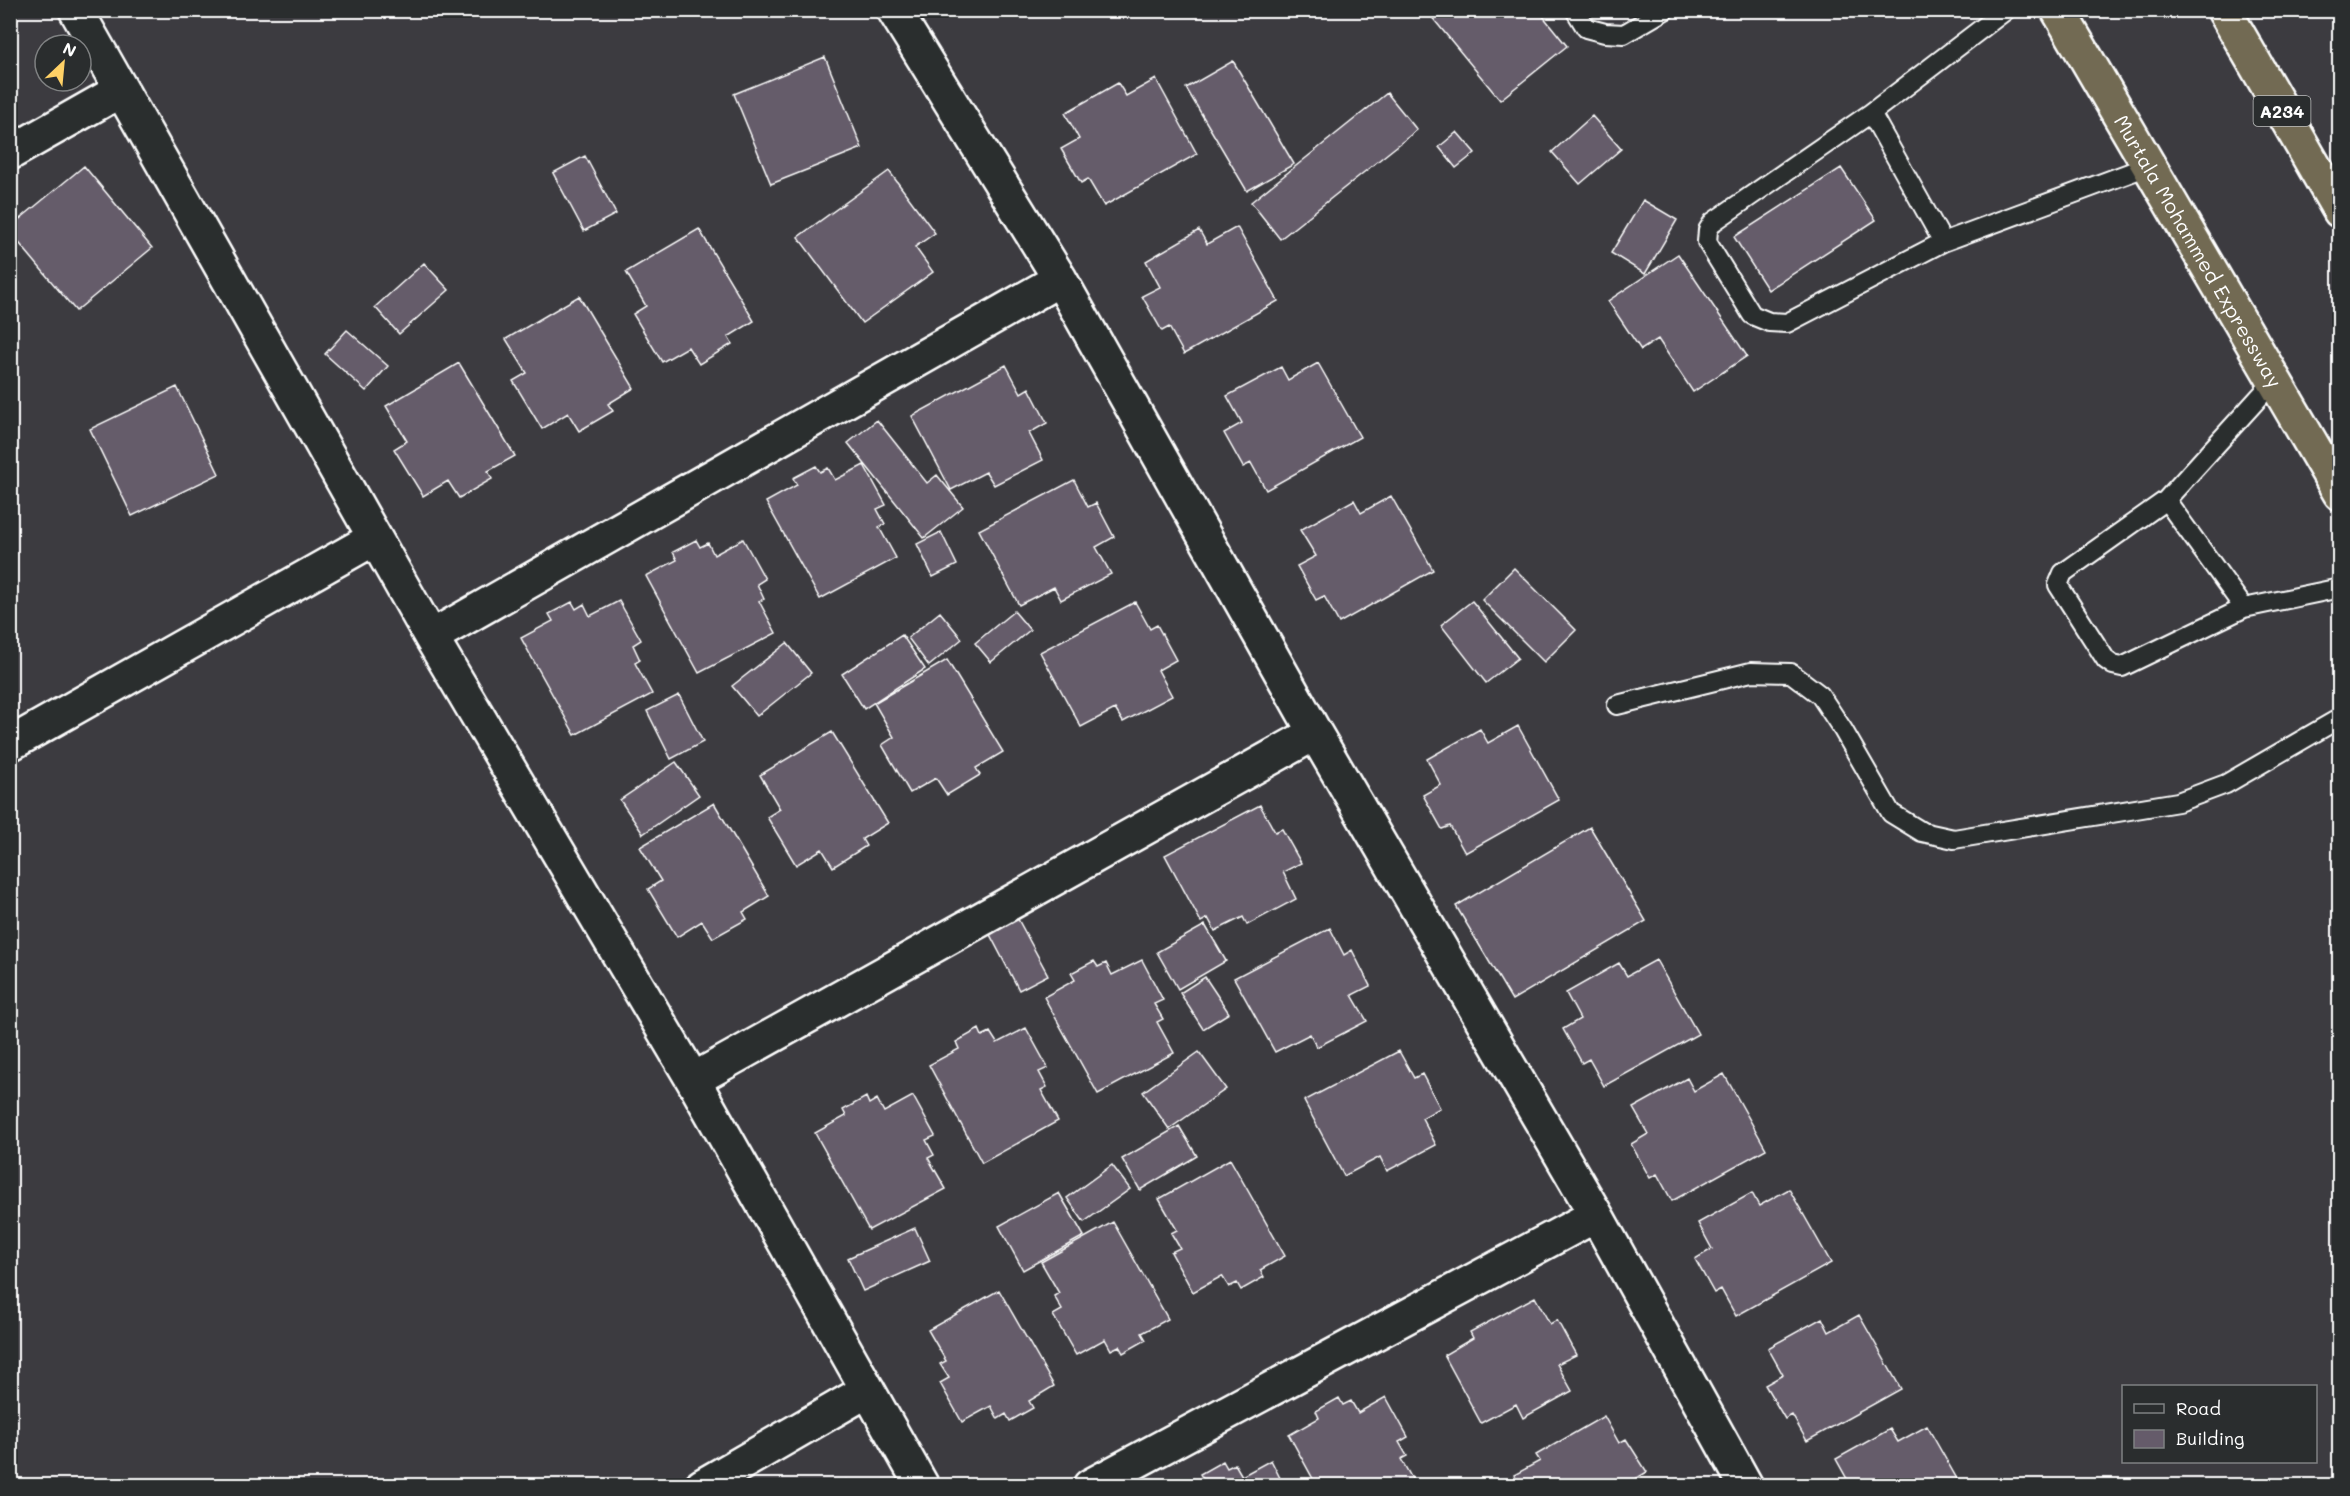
<svg xmlns="http://www.w3.org/2000/svg" width="2350" height="1496" font-family="Mali,sans-serif">
<rect width="100%" height="100%" fill="#3c3b40"/>
<filter id="ink" filterUnits="userSpaceOnUse"><feTurbulence type="fractalNoise" baseFrequency=".0167" numOctaves="2"/><feDisplacementMap in="SourceGraphic" scale="12" xChannelSelector="R" yChannelSelector="G"/><feConvolveMatrix kernelMatrix="1 2 1 2 8 2 1 2 1" color-interpolation-filters="sRGB"/></filter>
<g filter="url(#ink)">
<path fill="#655b6a" stroke="#fff" stroke-width="1.5" d="M1426,10H1538L1567,46L1500,100Z
M825,57L862,148L771,184L734,94Z
M1233,61L1294,164L1247,191L1186,88Z
M1156,79L1197,154L1104,206L1088,179L1081,183L1061,149L1079,139L1065,113L1118,83L1126,96Z
M1387,93L1417,130L1280,239L1251,202Z
M1592,116L1621,149L1580,184L1552,152Z
M1457,132L1475,153L1456,168L1439,147Z
M585,156L616,214L584,231L553,173Z
M84,166L152,248L76,311L10,232V227Z
M1841,168L1876,220L1768,290L1734,237Z
M889,171L935,233L915,247L933,272L862,323L798,237Z
M1643,200L1677,220L1645,274L1611,253Z
M1237,227L1278,301L1184,354L1169,327L1162,331L1142,296L1160,287L1146,261L1199,230L1207,244Z
M699,229L754,321L728,337L732,344L699,364L688,347L662,362L633,314L646,306L626,272Z
M1678,254L1747,356L1693,392L1658,339L1641,350L1608,301Z
M424,263L449,290L399,334L375,307Z
M579,296L634,388L608,404L613,411L579,431L568,413L542,429L513,381L527,373L506,339Z
M347,330L388,366L366,391L325,354Z
M459,363L515,456L488,471L492,479L459,498L448,481L423,496L394,449L407,441L386,406Z
M1318,363L1360,437L1266,490L1251,463L1243,467L1224,433L1242,423L1227,396L1281,367L1288,380Z
M1006,365L1021,393L1029,388L1047,423L1029,433L1043,460L994,485L986,472L951,490L912,416Z
M177,387L219,474L132,516L90,429Z
M877,420L927,483L937,475L963,507L924,538L848,443Z
M864,465L886,505L877,509L885,524L879,527L896,558L820,599L766,502L797,485L793,478L816,466L820,472L828,468L835,480Z
M1074,480L1088,507L1096,503L1114,537L1096,547L1111,574L1061,600L1054,587L1019,605L979,530Z
M1391,496L1433,570L1339,623L1324,596L1316,600L1297,566L1316,556L1300,530L1354,500L1361,513Z
M941,532L957,565L933,577L917,544Z
M743,539L765,579L757,584L764,599L759,601L776,633L699,673L646,576L677,560L673,552L696,540L700,547L708,543L714,555Z
M1514,568L1576,630L1544,662L1482,600Z
M619,601L641,640L633,645L640,660L635,663L652,694L575,735L521,638L553,621L549,614L572,602L576,609L584,604L590,616Z
M1472,601L1518,658L1486,683L1441,625Z
M1135,602L1150,629L1157,625L1176,660L1158,670L1172,696L1123,722L1115,709L1081,727L1040,652Z
M1014,611L1030,630L991,662L975,643Z
M940,612L962,639L929,666L908,638Z
M902,635L925,669L864,709L842,674Z
M787,643L811,673L757,716L732,686Z
M947,660L1003,752L976,768L980,775L947,795L936,778L910,793L882,745L894,737L874,703Z
M679,695L703,742L671,759L647,711Z
M1518,726L1559,800L1465,853L1450,826L1442,829L1423,795L1441,785L1427,759L1480,729L1488,743Z
M832,732L888,823L862,839L866,846L833,867L822,849L796,865L767,817L780,809L760,775Z
M676,762L699,795L643,834L620,800Z
M714,803L769,896L743,912L747,919L713,938L702,921L677,937L648,889L661,881L640,847Z
M1260,805L1275,832L1282,829L1301,863L1283,872L1296,899L1247,925L1243,917L1215,931L1208,918L1201,922L1165,855Z
M1590,827L1646,921L1512,1000L1456,906Z
M1013,910L1048,975L1019,990L985,925Z
M1205,925L1226,961L1178,989L1157,952Z
M1330,928L1344,955L1352,950L1370,986L1352,995L1367,1021L1317,1047L1310,1034L1275,1052L1234,978Z
M1142,960L1163,1000L1154,1004L1163,1019L1157,1022L1174,1053L1098,1094L1044,997L1075,980L1071,973L1094,961L1098,967L1106,963L1112,975Z
M1656,960L1698,1034L1604,1086L1589,1059L1582,1063L1563,1029L1580,1019L1566,993L1619,963L1627,976Z
M1205,977L1229,1013L1203,1029L1180,993Z
M1026,1028L1048,1068L1039,1072L1047,1087L1041,1090L1058,1121L982,1163L929,1065L959,1049L956,1042L979,1029L982,1036L990,1032L997,1043Z
M1399,1051L1414,1078L1422,1074L1440,1108L1422,1118L1436,1145L1387,1171L1380,1157L1344,1176L1304,1101Z
M1199,1052L1226,1089L1169,1129L1143,1092Z
M1724,1074L1766,1149L1672,1201L1657,1174L1650,1178L1631,1144L1648,1134L1633,1108L1687,1078L1694,1091Z
M913,1096L935,1136L926,1140L934,1155L928,1158L946,1189L869,1230L815,1133L846,1116L843,1110L866,1097L869,1104L877,1099L884,1112Z
M1179,1126L1197,1156L1140,1190L1122,1159Z
M1230,1159L1285,1256L1260,1270L1264,1277L1241,1290L1237,1283L1229,1287L1222,1276L1193,1292L1171,1252L1180,1248L1171,1233L1177,1230L1159,1199Z
M1112,1165L1130,1189L1084,1222L1067,1198Z
M1789,1189L1831,1263L1736,1316L1721,1289L1714,1293L1695,1259L1712,1249L1698,1223L1752,1193L1759,1206Z
M1059,1193L1084,1236L1023,1270L999,1226Z
M1113,1222L1168,1319L1142,1333L1146,1340L1123,1353L1119,1346L1111,1350L1105,1339L1076,1355L1053,1315L1062,1310L1054,1296L1059,1293L1041,1262Z
M915,1228L930,1261L863,1291L848,1258Z
M999,1290L1054,1386L1029,1401L1033,1408L1010,1421L1006,1414L998,1419L991,1406L962,1422L940,1383L949,1378L940,1364L946,1361L928,1330Z
M1535,1297L1550,1324L1557,1320L1576,1355L1557,1364L1572,1391L1523,1418L1516,1404L1481,1423L1444,1355L1473,1338L1470,1332Z
M1859,1315L1901,1389L1807,1441L1792,1415L1785,1419L1765,1385L1783,1375L1768,1348L1822,1318L1829,1332Z
M1386,1397L1408,1437L1399,1442L1407,1456L1401,1459L1416,1486H1317L1289,1435L1319,1418L1316,1411L1339,1398L1343,1405L1351,1401L1358,1413Z
M1604,1416L1619,1443L1626,1439L1647,1472L1629,1483L1631,1486H1520L1514,1475L1540,1461L1536,1455Z
M1927,1426L1961,1486H1851L1836,1459L1890,1429L1898,1442Z
M1271,1460L1284,1486H1195L1204,1481L1200,1474L1223,1461L1227,1468L1235,1464L1242,1476Z
M846,1480L849,1486H835Z"/>
<g fill="none" stroke-linecap="round" stroke-linejoin="round">
<defs>
<path id="service" d="M1575,10L1586,28L1605,33L1624,34L1665,10
M2006,10L1871,113L1943,242L2148,166
M1871,113L1713,222L1708,230L1707,242L1752,315L1769,322L1787,323L1943,242
M2274,381L2166,500L2244,608L2340,588
M2166,500L2063,573L2058,585L2106,660L2113,665L2122,667L2244,608
M1617,705L1751,672L1791,673L1820,695L1843,730L1891,813L1922,832L1954,839L2178,802L2226,784L2340,718"/>
<path id="minor" d="M76,10L431,637L693,1080L922,1486
M894,10L1060,279L1315,733L1596,1215L1746,1486
M10,153L121,90
M431,637L1060,279
M10,744L375,538
M693,1080L1315,733
M702,1486L868,1390
M1090,1486L1596,1215"/>
<g id="trunk">
<path id="s1" d="M2058,10L2340,493"/>
</g>
<path id="motorway" d="M2224,10L2340,211"/>
</defs>
<use href="#service" stroke="#fff" stroke-width="22"/>
<use href="#minor" stroke="#fff" stroke-width="38"/>
<use href="#trunk" stroke="#fff" stroke-width="38"/>
<use href="#motorway" stroke="#fff" stroke-width="38"/>
<use href="#service" stroke="#2a2d2e" stroke-width="18"/>
<use href="#minor" stroke="#2a2d2e" stroke-width="33"/>
<use href="#trunk" stroke="#726b52" stroke-width="33"/>
<use href="#motorway" stroke="#726b52" stroke-width="33"/>
</g>
</g>
<g text-anchor="middle" dominant-baseline="central" stroke-width="4.5" stroke-linejoin="round" paint-order="stroke">
<rect fill="#2a2d2e" stroke="#bfc0c0" stroke-width="1.5" x="2253.5" y="96" width="57" height="30" rx="4.5"/>
<g font-size="18" font-weight="bold" fill="#fff">
<text x="2282" y="111">A234</text>
</g>
<g font-size="20" fill="#fff" stroke="#2a2d2e">
<text stroke="none"><textPath href="#s1" startOffset="279">Murtala Mohammed Expressway</textPath></text>
</g>
</g>
<rect width="2350" height="1496" fill="none" stroke="#2a2d2e" stroke-width="36"/>
<rect x="18" y="18" width="2314" height="1460" fill="none" stroke="#fff" stroke-width="2" filter="url(#ink)"/>
<rect x="2122" y="1385" width="195" height="78" fill="#2a2d2e" stroke="#7f8182" stroke-width="1.5"/>
<rect x="2134" y="1404" width="30" height="9" fill="#2a2d2e" stroke="#7f8182" stroke-width="1.5"/>
<text x="2176" y="1415" font-size="18" fill="#ffffff">Road</text>
<rect x="2134" y="1430" width="30" height="18" fill="#655b6a" stroke="#7f8182" stroke-width="1.5"/>
<text x="2176" y="1445" font-size="18" fill="#ffffff">Building</text>
<g transform="translate(63 63) rotate(26)"><circle r="28" fill="#2a2d2e" stroke="#7f8182" stroke-width="1.5"/>
<path d="M0-4.5L10 22L0 15L-10 22Z" fill="#ffd166"/>
<text y="-9" font-size="16" font-weight="bold" text-anchor="middle" fill="#ffffff">N</text>
</g>
</svg>
